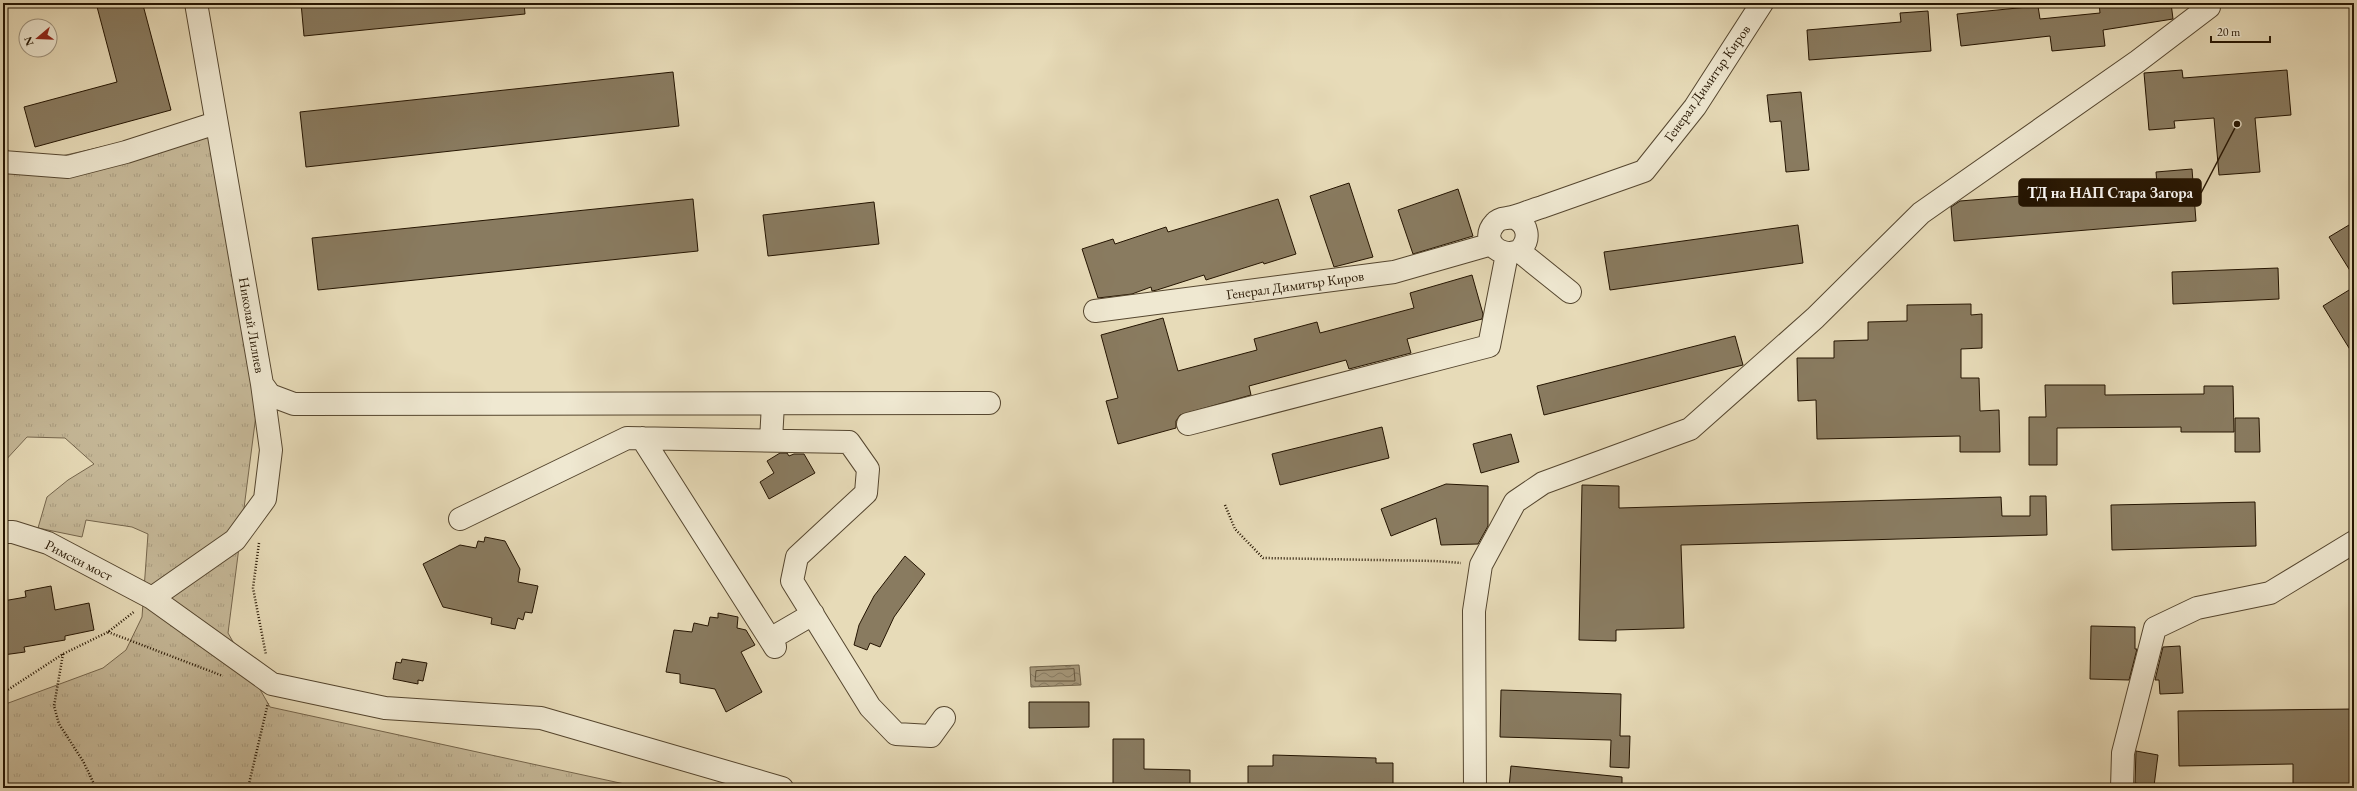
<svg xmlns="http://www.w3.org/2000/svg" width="2357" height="791" font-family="'EB Garamond',serif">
<defs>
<pattern id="park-tufts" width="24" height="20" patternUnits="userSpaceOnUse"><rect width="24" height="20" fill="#c6b999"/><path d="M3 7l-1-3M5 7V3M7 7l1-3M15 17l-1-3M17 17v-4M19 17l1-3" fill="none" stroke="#aa9e82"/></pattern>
<pattern id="water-waves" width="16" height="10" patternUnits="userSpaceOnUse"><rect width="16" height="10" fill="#a5977a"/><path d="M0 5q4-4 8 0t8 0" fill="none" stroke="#867a62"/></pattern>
</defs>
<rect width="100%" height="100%" fill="#e7dbb8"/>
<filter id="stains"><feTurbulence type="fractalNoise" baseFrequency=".005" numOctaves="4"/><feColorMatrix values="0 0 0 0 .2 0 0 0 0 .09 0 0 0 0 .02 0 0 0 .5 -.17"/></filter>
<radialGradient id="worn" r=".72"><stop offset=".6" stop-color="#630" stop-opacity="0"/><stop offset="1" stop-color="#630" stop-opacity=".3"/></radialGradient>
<path fill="url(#park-tufts)" stroke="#75664d" d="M206,123L257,407L228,633L270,707L643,788H3V705L103,668L126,650L142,617L148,534L132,527L86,520L82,537L38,528L47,497L68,480L94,464L65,438L27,437L3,463V130L9,155L31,163Z"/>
<path fill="url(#water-waves)" stroke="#71634a" d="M1079,665L1081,685L1031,687L1030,667Z"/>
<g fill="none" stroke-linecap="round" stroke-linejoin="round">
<path stroke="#64563e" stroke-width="1" d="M1074,669L1075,681H1035L1036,671Z"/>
</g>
<path fill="#897b60" stroke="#241401" d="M96,3H137L138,7L143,5L171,110L35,147L24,107L117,82Z
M301,3H524L525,14L304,36Z
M2099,3H2123V5L2171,3L2173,19L2103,30L2105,46L2052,51L2050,36L1961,46L1957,14L2038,6L2040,19L2100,13Z
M1928,11L1931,51L1809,60L1807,30L1901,22L1900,13Z
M2182,70L2183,78L2287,70L2291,115L2255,118L2260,172L2219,175L2214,118L2174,121L2175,128L2149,130L2144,73Z
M673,72L679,126L306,167L300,112Z
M1801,92L1809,170L1786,172L1781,121L1770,122L1767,95Z
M2192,169L2196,221L1954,241L1951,207L1960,201L2157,185L2156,172Z
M1349,183L1373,257L1334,267L1310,196Z
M1458,189L1473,236L1413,254L1398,210Z
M693,199L698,251L318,290L312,238Z
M1278,199L1296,254L1264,264L1263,262L1206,280L1204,275L1157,290L1152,291L1151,287L1132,294L1098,298L1082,249L1113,239L1115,244L1166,227L1168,232Z
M874,202L879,244L768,256L763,215Z
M2354,222V277L2329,237Z
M1798,225L1803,263L1610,290L1604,252Z
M2278,268L2279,299L2173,304L2172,272Z
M1472,275L1483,314L1482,319L1407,339L1411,353L1349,369L1346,360L1249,386L1251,395L1180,415L1176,421V428L1118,444L1106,401L1118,398L1101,335L1163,318L1178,371L1257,350L1254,339L1317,322L1320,333L1414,308L1410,293Z
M2354,287V356L2323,306Z
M1971,304V315L1982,314V348L1961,349V378H1979L1980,411L1999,410L2000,452H1960V436L1817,439L1816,400L1798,401L1797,358H1834V341L1868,340V322L1907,321V305Z
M1735,336L1743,365L1544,415L1537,386Z
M2045,385H2105V395L2204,394V386H2233L2234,432H2181V427L2057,428V465H2029V417H2046Z
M2235,418H2259L2260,452H2235Z
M1382,427L1389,458L1280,485L1272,454Z
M1511,434L1519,462L1481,473L1473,444Z
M780,453H787L789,456L794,454H804L815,473L769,499L760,482L774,473L767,461Z
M1446,484L1488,486V526L1478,544L1441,545L1436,518L1391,536L1381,509Z
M1582,485L1619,486V508L2001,497L2002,516H2030V496H2046L2047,535L1681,545L1684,628L1616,630V641L1579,640Z
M2255,502L2256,546L2112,550L2111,505Z
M485,537L505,541L520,569L518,582L538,586L532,613L525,612L523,620L518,618L515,629L491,624L492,618L443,607L423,564L460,545L476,548L478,541L484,542Z
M905,556L925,574L894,617L880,647L870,643L867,650L854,645L859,625L874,596Z
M51,586L55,610L89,603L94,630L65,636V640L24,647L25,652L3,655V601L26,597L25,591Z
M718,613L738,617L737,628L746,630L755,645L741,652L762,692L726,712L715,689L680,683V674L666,672L674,630L692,632L694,623L708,626L710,617L718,618Z
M2091,626L2135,627V649H2137L2129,680L2090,679Z
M2180,646L2183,693L2160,694L2159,680H2155L2163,647Z
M402,659L427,663L423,681L418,680V684L393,679L396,662L401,663Z
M1501,690L1621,694L1620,736H1630L1629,768L1610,767L1611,740L1500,737Z
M1029,702H1089V727L1029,728Z
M2354,709V788H2293V764L2179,766L2178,711Z
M1113,739H1144V769L1190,770V788H1113Z
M2136,751L2158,755L2154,786L2135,783Z
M1273,755L1376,758V763H1393V788H1248V766H1273Z
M1511,766L1622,777V788H1509Z"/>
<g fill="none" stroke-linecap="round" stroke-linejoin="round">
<defs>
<path id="minor" d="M3,162L68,167L126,152L216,123
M1512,217C1529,223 1531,240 1519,251C1499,259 1479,240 1495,223C1500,217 1506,219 1512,217C1522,215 1531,210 1542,207L1644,171L1695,107L1762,3
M1519,251L1570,292
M1095,311L1394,272L1492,244
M262,384L270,395L294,404L989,403
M1188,424L1489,346L1507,254
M642,438L775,647
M771,440L773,404
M460,519L627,438L849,442L868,469L866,493L797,557L792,581L870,707L896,734L931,736L944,718
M3,532H13L48,543L152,598L272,684L385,708L541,718L782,788
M152,598L235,540L265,499L271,450L262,384L196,3
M770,639L813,614
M1475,788L1474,611L1481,565L1515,502L1543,483L1690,429L1815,318L1921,213L2138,61L2209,7V3
M2122,788L2123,753L2155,628L2197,608L2270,593L2354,542"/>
</defs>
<use href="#minor" stroke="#55462f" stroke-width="24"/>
<path stroke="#241401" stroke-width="2.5" stroke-dasharray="1 2" stroke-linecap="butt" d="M1225,505L1235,529L1263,558L1435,561L1461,563
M259,543L253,588L266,655
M108,632L223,676
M63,654L54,706L59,724L83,761L96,788
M3,693L63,654L108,632L135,611
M248,788L268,703"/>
<use href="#minor" stroke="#efe8d1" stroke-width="22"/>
</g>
<g text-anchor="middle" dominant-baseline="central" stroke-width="3" stroke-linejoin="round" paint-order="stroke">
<g font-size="14" fill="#241401" stroke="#efe8d1">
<text transform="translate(1707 83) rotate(-55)">Генерал Димитър Киров</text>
<text transform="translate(1295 285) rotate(-8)">Генерал Димитър Киров</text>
<text transform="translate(252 325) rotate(80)">Николай Лилиев</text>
<text transform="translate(79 560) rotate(27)">Римски мост</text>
</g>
</g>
<path fill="none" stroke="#241401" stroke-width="1.5" d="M2237 124L2201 193"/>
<circle fill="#241401" stroke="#efe8d1" stroke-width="1.5" cx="2237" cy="124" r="4"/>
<rect fill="#241401" stroke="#241401" stroke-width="1.5" x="2019" y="179" width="182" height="27" rx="4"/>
<g font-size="15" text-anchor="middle" font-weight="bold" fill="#fff">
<text x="2110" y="198">ТД на НАП Стара Загора</text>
</g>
<rect width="2357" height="791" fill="none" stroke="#e7dbb8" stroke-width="16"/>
<rect x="4" y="4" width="2349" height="783" fill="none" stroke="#241401" stroke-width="2"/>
<rect x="8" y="8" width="2341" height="775" fill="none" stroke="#241401"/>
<g transform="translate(38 38) rotate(251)"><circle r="19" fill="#efe8d1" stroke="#9e937e"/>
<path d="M0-3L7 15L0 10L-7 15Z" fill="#8f2418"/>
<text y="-6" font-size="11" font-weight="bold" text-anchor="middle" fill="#241401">N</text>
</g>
<path d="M2211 36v6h59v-6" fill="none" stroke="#241401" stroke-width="2"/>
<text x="2217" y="36" font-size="12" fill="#241401" stroke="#efe8d1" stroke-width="3" paint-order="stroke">20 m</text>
<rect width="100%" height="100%" filter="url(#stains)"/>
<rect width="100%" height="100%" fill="url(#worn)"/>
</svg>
